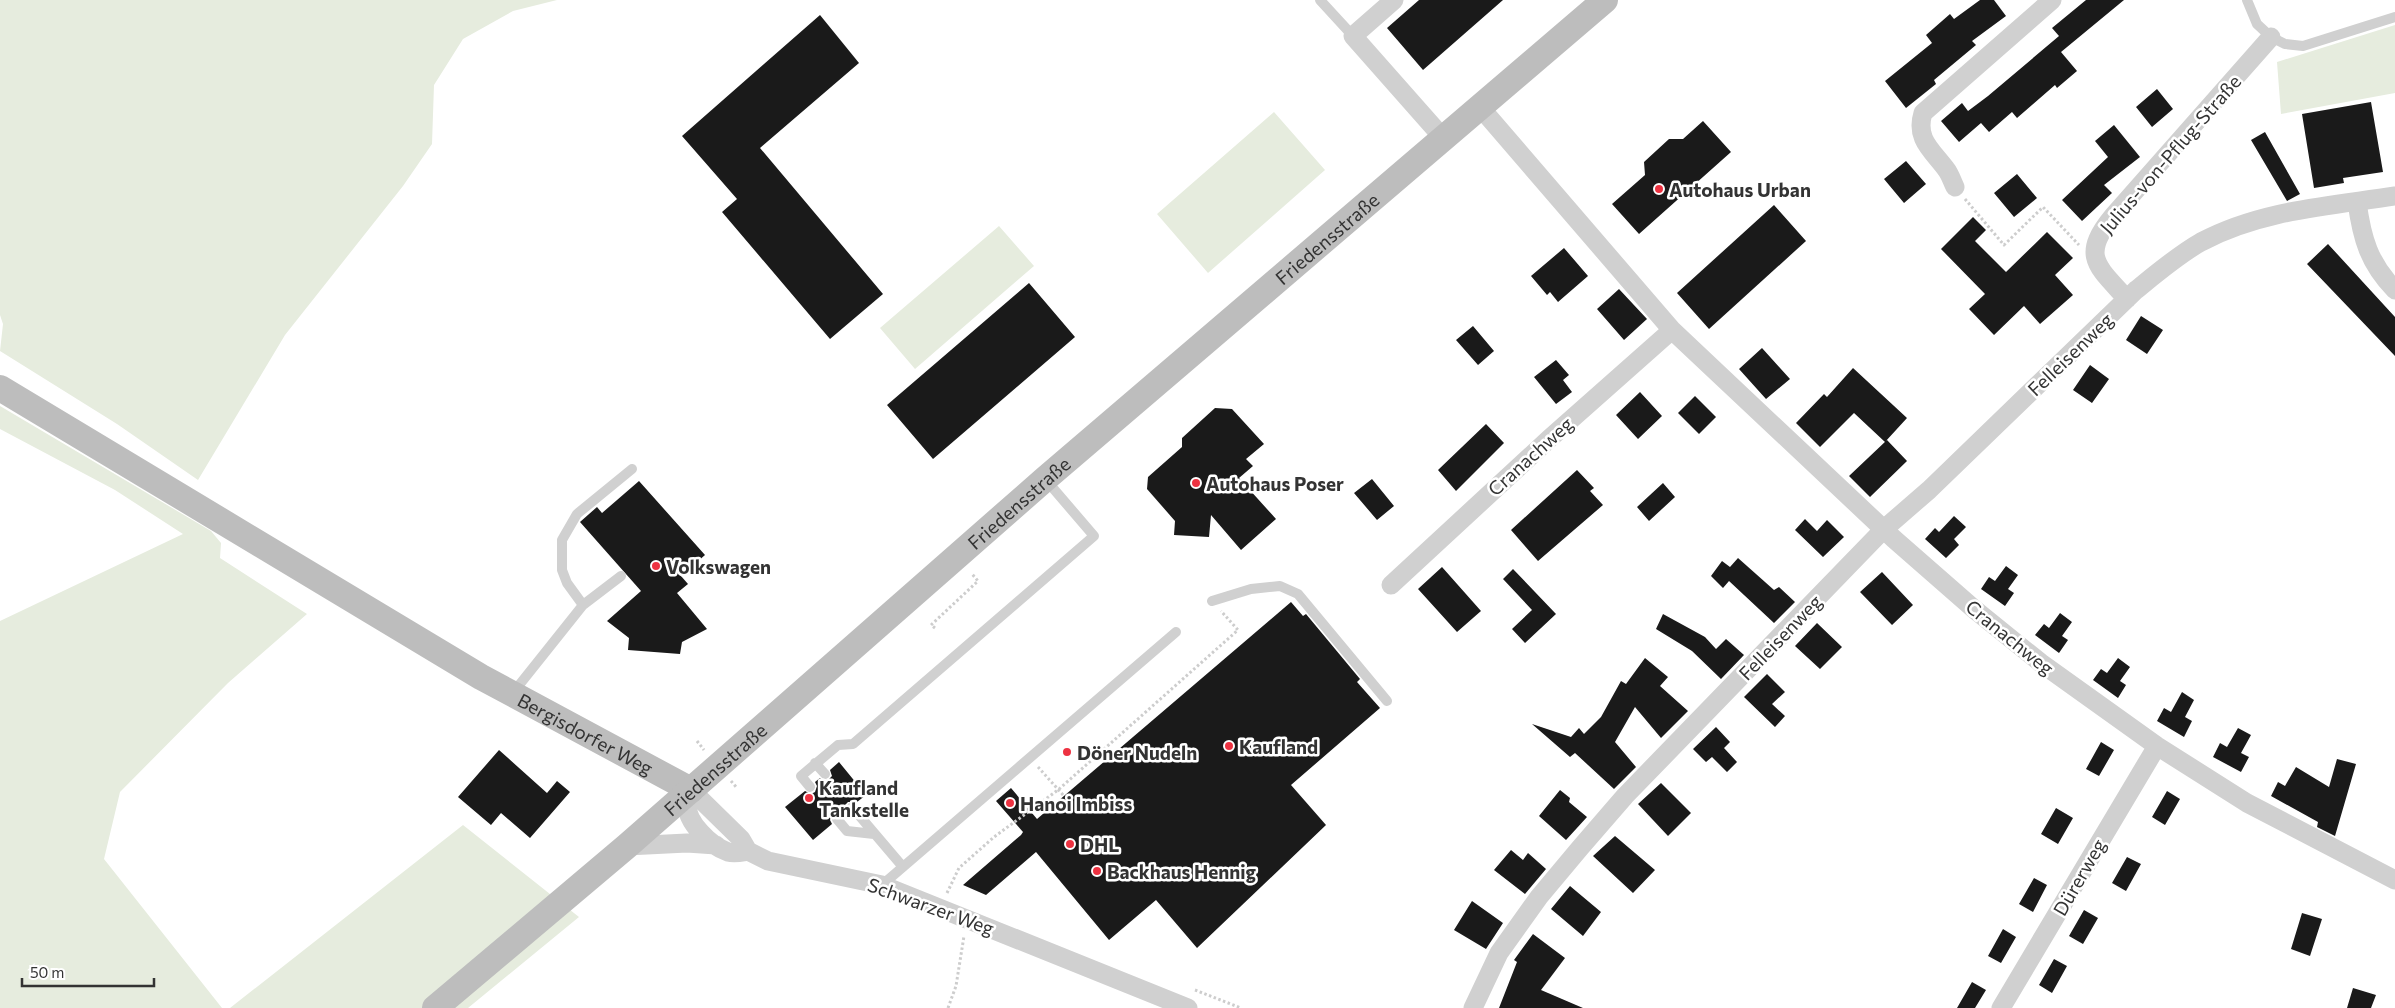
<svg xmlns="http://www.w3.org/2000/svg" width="2395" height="1008" font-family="Commissioner,sans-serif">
<rect width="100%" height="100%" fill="#fff"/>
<path fill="#e6ecde" d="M0,0H557L513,11L463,39L434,85L432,144L403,186L285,335L198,480L117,424L0,351L3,324L0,315Z
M2395,25V93L2281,114L2277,62Z
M1274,112L1325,170L1208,273L1157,214Z
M999,226L1034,266L915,369L880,328Z
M0,406L211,531L221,543L220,558L307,614L228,683L120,792L104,859L222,1008H0V621L183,534L115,490L0,429Z
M463,825L579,917L468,1008H230Z"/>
<path fill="#1a1a1a" d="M1419,0H1503L1423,70L1387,28Z
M1980,0H1994L2006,16L1972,41L1976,45L1934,80L1936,84L1906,108L1885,81L1932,43L1926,35L1950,14L1954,19Z
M2086,0H2124L2061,52L2077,71L2057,88L2055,85L2017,118L2012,112L1989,132L1981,123L1959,142L1941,121L1962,103L1968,111L1988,96L2059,36L2052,28Z
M820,15L859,63L760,148L883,294L830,339L722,212L737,199L682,136Z
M2157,89L2173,109L2152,127L2136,107Z
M2371,102L2383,172L2343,178L2344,183L2314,188L2302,114Z
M1703,121L1731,152L1639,234L1612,204L1645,175L1644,162L1669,139H1683Z
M2114,125L2140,157L2104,185L2112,193L2082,221L2062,200L2108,157L2095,141Z
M2265,132L2300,194L2287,201L2251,140Z
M1906,161L1926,184L1904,203L1884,179Z
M2017,174L2037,198L2014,217L1994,193Z
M1774,205L1806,241L1709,329L1677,293Z
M1973,217L1986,230L1975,241L2006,272L2047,232L2073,258L2055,275L2073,295L2040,324L2024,306L1994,335L1969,309L1985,294L1941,249Z
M2328,244L2395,317V356L2307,264Z
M1564,248L1588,276L1558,302L1550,292L1547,295L1531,276Z
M1029,283L1075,337L933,459L887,405Z
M1619,289L1647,319L1624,340L1597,309Z
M2141,316L2163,330L2147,354L2126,340Z
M1473,326L1494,351L1478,365L1456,340Z
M1762,348L1790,379L1766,399L1739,369Z
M1556,360L1569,375L1563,380L1572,392L1556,404L1534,377Z
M2090,365L2109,379L2092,403L2073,390Z
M1853,368L1907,418L1885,442L1854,413L1820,447L1796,423L1824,394L1827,397Z
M1640,392L1662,416L1638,439L1616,415Z
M1695,396L1716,417L1699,434L1678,413Z
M1215,408L1232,409L1264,444L1246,459L1253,466L1239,478L1276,519L1241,550L1211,515L1209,537L1174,535L1175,521L1147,489L1148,477L1182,447V438Z
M1486,424L1504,443L1456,491L1438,470Z
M1887,440L1907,461L1870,497L1849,476Z
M1577,470L1594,488L1590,491L1603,505L1538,561L1511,530Z
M1372,479L1394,506L1377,520L1354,493Z
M639,481L705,555L681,576L688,584L677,593L707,629L682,642L680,654L628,650L629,638L607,621L641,591L580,522L597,507L602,513Z
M1663,483L1675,497L1649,521L1637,507Z
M1954,516L1966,527L1954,539L1959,545L1946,558L1925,539L1935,528L1939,532Z
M1805,519L1817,531L1827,520L1844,537L1823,557L1795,530Z
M1738,558L1774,590L1779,587L1795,602L1774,623L1729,581L1723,588L1711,576L1722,561L1730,567Z
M2006,566L2018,575L2008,589L2014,593L2005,606L1981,589L1989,577L1995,581Z
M1442,567L1481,611L1457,632L1418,589Z
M1513,569L1556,614L1525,643L1512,629L1532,610L1503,579Z
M1882,572L1913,605L1892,625L1860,592Z
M1291,602L1303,616L1306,614L1360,679L1357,682L1380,708L1291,785L1326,825L1197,948L1156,900L1109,940L1036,852L986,895L963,885L1021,835L1023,832L996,801L1011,788L1037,819Z
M2060,613L2072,622L2062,636L2068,640L2059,653L2035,635L2044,624L2049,628Z
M1663,614L1705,637L1716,649L1726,639L1744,655L1721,679L1692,651L1656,629Z
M1817,623L1842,647L1820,669L1795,646Z
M1645,658L1668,677L1660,686L1688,711L1661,738L1635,707L1615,742L1636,767L1614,789L1575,753L1570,757L1532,724L1571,737L1579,728L1584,734L1601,717L1621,681L1626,684Z
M2118,658L2130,667L2120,681L2126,685L2118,698L2093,680L2101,669L2107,673Z
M1767,674L1785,692L1772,704L1785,716L1775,727L1744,697Z
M2182,692L2194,700L2185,717L2192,721L2184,737L2157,721L2164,708L2171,712Z
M1716,727L1730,742L1724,748L1737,762L1727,772L1712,757L1706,762L1693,749Z
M2238,728L2251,735L2241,753L2249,757L2241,772L2213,757L2220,743L2227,747Z
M2101,742L2114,750L2099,776L2086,769Z
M499,750L547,793L557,781L570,792L530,838L501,813L491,825L458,797Z
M2337,759L2356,764L2335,836L2317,827L2318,822L2271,796L2278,782L2285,786L2296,767L2329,787Z
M839,762L866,795L857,802H848L845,805L847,811L842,815L836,812L832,814L830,820L832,824L813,840L785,807L805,791L811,794L815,792L817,786L815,782L820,778L823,781L829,779L832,776L830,770Z
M1661,783L1691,813L1668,836L1638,804Z
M1560,790L1570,798L1569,802L1587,817L1566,840L1539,816Z
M2167,791L2180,799L2165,825L2152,817Z
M2056,808L2073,818L2058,844L2041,834Z
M1615,836L1655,870L1633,893L1593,856Z
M1511,850L1523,860L1528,853L1546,869L1525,894L1494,870Z
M2127,857L2141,864L2126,891L2112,883Z
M2034,878L2047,885L2033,912L2019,904Z
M1570,886L1601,912L1583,936L1551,909Z
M1472,901L1503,923L1486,949L1454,930Z
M2084,910L2098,918L2083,944L2069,936Z
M2302,913L2322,919L2310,956L2291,949Z
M2003,929L2016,937L2001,963L1988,956Z
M1533,934L1565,958L1541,990L1583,1008H1499L1517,962L1514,960Z
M2054,959L2067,966L2052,993L2039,985Z
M1972,982L1986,990L1975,1008H1957Z
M2353,988L2376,995L2371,1008H2347Z"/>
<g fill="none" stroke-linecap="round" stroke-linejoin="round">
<path stroke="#cdcdcd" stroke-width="3" stroke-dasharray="2.5 2.5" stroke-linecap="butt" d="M1965,199L2004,245L2043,207L2079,245
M935,628L931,625L978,581L972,574
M697,741L704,750
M1038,767L1064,796
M731,781L737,788
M947,893L959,868L994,837L1058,790L1238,630L1221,611
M1195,990L1241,1008
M948,1008L956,986L964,936"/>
<path stroke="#d0d0d0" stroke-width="10" d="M1320,0L1353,36
M2247,0L2257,24L2271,37L2285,44L2303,46L2395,17
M1212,601L1251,589L1280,586L1298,594L1387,701
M583,605L567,583L562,570V540L577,514L632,469
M512,694L583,605L621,576
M815,763L825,774
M810,787L801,776L838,745L853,744L1094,536L1046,480
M852,807L903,867
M837,819L847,831L874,834
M882,885L1176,632"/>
<path stroke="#d0d0d0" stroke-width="19" d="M1394,0L1353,36L1444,139
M1480,107L1672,330L1894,539L1974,609L2041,663L2157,746L2247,803L2395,880
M1955,187C1952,181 1950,174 1946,169C1932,150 1915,139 1923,113L2052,0
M2357,202C2362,239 2369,263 2395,290
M2127,299C2097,266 2080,256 2113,216L2271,37
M1391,585L1549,439L1672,330
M627,846L687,843L716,845
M748,851C742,852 735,854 728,852C711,846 685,822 687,802C688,798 690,794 691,790L741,839L748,851L768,861L882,885L1188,1008
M1473,1008L1499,953L1539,897L1580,848L1625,796L1884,529L1929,490L2136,290C2157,273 2178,255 2201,242C2261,210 2330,206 2395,196
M2001,1008L2157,746"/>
<g stroke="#bdbdbd" stroke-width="26">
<path id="s1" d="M0,388L481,677L691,790"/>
<path id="s2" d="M435,1008L627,846L1045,479L1605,0"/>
</g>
</g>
<g fill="#ed3241" stroke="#fff" stroke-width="2">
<circle cx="1659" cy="189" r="5"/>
<circle cx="1196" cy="483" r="5"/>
<circle cx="656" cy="566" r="5"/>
<circle cx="1229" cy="746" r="5"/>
<circle cx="1067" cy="752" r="5"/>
<circle cx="809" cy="798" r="5"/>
<circle cx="1010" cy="803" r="5"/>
<circle cx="1070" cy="844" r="5"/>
<circle cx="1097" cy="871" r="5"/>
</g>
<g text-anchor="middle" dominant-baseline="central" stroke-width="5" stroke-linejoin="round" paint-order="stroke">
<g font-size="19" fill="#333" stroke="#fff">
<text transform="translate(2170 154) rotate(-49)">Julius-von-Pflug-Straße</text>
<text stroke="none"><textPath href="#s2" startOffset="1178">Friedensstraße</textPath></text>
<text transform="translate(2070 354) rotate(-44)">Felleisenweg</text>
<text transform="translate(1530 456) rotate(-42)">Cranachweg</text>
<text stroke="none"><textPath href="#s2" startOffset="772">Friedensstraße</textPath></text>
<text transform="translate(1780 637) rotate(-46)">Felleisenweg</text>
<text transform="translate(2010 637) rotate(39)">Cranachweg</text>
<text stroke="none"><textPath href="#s1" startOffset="680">Bergisdorfer Weg</textPath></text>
<text stroke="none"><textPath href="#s2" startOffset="368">Friedensstraße</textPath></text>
<text transform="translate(2079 877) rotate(-60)">Dürerweg</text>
<text transform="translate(931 906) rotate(20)">Schwarzer Weg</text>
</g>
<g font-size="19" font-weight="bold" fill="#333" stroke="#fff" text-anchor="start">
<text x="1669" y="189">Autohaus Urban</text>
<text x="1206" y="483">Autohaus Poser</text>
<text x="666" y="566">Volkswagen</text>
<text x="1239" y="746">Kaufland</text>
<text x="1077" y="752">Döner Nudeln</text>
<text x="819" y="787">Kaufland<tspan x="819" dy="22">Tankstelle</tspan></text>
<text x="1020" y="803">Hanoi Imbiss</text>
<text x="1080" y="844">DHL</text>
<text x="1107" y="871">Backhaus Hennig</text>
</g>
</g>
<path d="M22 978v8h132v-8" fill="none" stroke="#333333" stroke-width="2.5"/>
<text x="30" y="978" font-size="15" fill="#333333" stroke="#ffffff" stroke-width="4" paint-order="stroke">50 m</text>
</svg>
